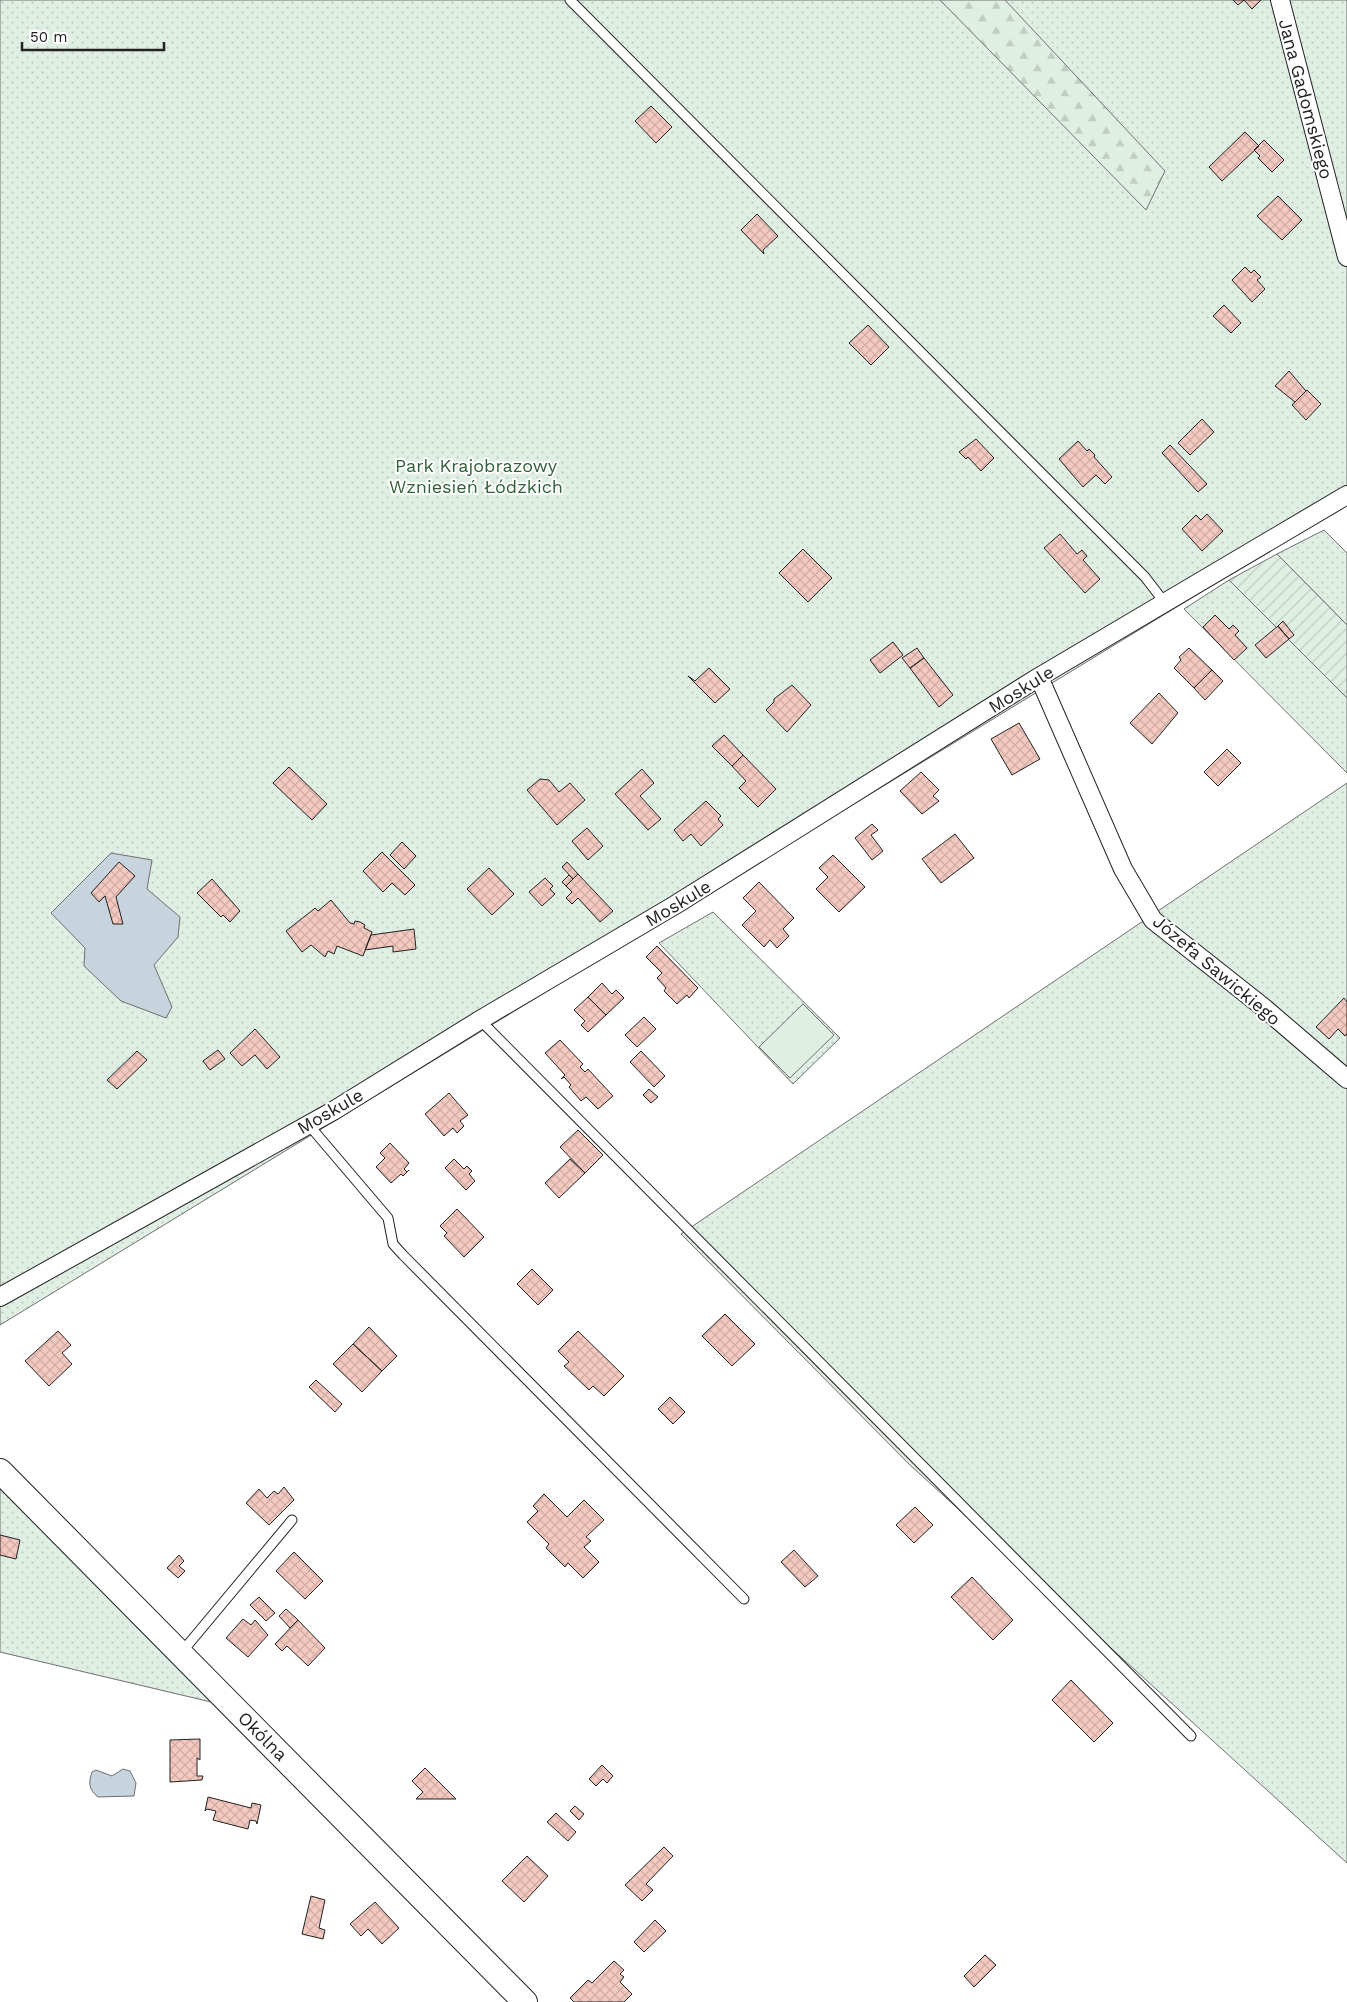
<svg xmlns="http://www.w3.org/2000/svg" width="1347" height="2002" font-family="'Work Sans',sans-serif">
<defs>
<pattern id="grass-dots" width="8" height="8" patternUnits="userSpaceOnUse" patternTransform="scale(1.25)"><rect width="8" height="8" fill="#e0efe3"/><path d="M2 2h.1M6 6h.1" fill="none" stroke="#c0cdc2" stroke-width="1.8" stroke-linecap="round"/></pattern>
<pattern id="forest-firs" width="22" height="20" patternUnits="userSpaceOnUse" patternTransform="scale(1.25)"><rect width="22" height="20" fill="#e0efe3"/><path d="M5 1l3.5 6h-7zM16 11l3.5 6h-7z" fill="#c0cdc2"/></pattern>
<pattern id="garden-furrows" width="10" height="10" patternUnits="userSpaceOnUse" patternTransform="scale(1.25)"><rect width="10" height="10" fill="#e0efe3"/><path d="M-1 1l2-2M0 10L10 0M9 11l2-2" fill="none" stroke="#c0cdc2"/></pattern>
<pattern id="building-cross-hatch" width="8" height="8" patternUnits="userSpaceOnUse" patternTransform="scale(1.25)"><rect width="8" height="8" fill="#f3c9c0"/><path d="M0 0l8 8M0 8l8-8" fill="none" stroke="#d0aca5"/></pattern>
</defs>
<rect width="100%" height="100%" fill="#fff"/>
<path fill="url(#grass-dots)" stroke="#6f6f6f" d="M0,0H1347V503L0,1325Z
M1324,530L1347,553V625L1277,554Z
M1229,580L1347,698V773L1184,609Z
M1347,783V1863L910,1465L681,1234Z
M713,912L840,1038L793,1084L659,943Z
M0,1463L245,1710L0,1652Z"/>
<path fill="url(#forest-firs)" stroke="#6f6f6f" d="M940,0H1005L1165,171L1146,210Z"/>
<path fill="url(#garden-furrows)" stroke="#6f6f6f" d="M1277,554L1347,625V698L1229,580Z"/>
<path fill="#e0efe3" stroke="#6f6f6f" d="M803,1004L834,1035L790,1078L759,1047Z"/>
<path fill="#c7d3dd" stroke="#6f6f6f" d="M111,853L152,860L147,889L180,917L178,937L154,965L172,1007L166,1018L121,1001L84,966L85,948L51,913Z
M123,1769L130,1771L136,1783L134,1796L98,1797C89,1790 88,1783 92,1772L96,1770L112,1776Z"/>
<path fill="url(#building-cross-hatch)" stroke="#222" d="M1233,0H1261L1252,9L1244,0L1238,5Z
M651,106L672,127L656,143L635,121Z
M1245,132L1259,146L1222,181L1209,167Z
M1264,140L1284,160L1272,172L1258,158L1260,156L1254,150Z
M1278,196L1302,220L1282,240L1257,216Z
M757,214L778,236L763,250L764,254L741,230Z
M1245,267L1251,273L1254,270L1261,277L1257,280L1265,289L1252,302L1232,280Z
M1224,305L1241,323L1231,333L1213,316Z
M868,325L889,347L871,365L849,343Z
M1289,371L1306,391L1295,402L1275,386Z
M1307,390L1321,404L1306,420L1292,405Z
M1202,419L1214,432L1190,455L1178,443Z
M976,439L994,458L981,471L968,457L966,459L959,452Z
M1078,441L1087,451L1089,449L1095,455L1094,457L1112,477L1105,484L1096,475L1083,487L1059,459Z
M1170,445L1207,484L1198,492L1162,453Z
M1207,514L1223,531L1202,551L1182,529L1196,515L1201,520Z
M1060,534L1077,554L1082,550L1087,556L1083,560L1100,579L1085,593L1044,548Z
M803,549L832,578L808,602L779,573Z
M1215,615L1229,629L1233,625L1239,631L1235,635L1247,648L1234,660L1203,627Z
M1283,621L1294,635L1289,639L1278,626Z
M1278,626L1289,639L1266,658L1255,645Z
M893,642L903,655L880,673L870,660Z
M917,648L924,658L910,668L902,658Z
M1189,648L1212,670L1194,688L1174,668L1181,660L1179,657Z
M924,658L953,695L939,707L910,668Z
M709,668L730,689L715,703L688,676L695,681Z
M1212,670L1223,681L1205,700L1194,688Z
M792,685L811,705L787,732L766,710L774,702V699Z
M1159,693L1178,713L1152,744L1130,723Z
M1019,723L1040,759L1012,775L991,739Z
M724,735L743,755L732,766L712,746Z
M1227,749L1241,763L1218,786L1204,772Z
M743,755L776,789L758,807L739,788L746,781L732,766Z
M289,767L327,804L312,820L273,783Z
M642,769L654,783L640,796L661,819L648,830L615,794Z
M921,772L939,790L933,796L939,801L922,814L900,791Z
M540,779L549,780L559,792L570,783L585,800L557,825L527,790Z
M706,801L721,816L718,819L723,825L701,846L691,834L683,841L674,830Z
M872,824L878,830L871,835L883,851L872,860L855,838Z
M587,828L603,846L588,860L572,841Z
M955,834L974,858L941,883L922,859Z
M402,842L416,856L404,869L390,855Z
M382,852L415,885L405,895L392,883L383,892L363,871Z
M833,855L865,887L839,912L816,889L828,877L819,868Z
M119,862L135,876L116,897L123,924H113L105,896L99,902L91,893Z
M567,862L578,874L573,879L562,867Z
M489,868L514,894L492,915L467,889Z
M578,874L613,911L600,922L578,898L572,904L566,898L572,892L566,886Z
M569,875L573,879L566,886L562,882Z
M545,878L553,886L550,889L555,894L542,906L529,892Z
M212,879L240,911L230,922L223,915L221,917L197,893Z
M759,882L794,918L783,929L789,936L777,948L770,940L764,947L742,925L756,911L743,898Z
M331,900L350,923L354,924L355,921L360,922L365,925L364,928L372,932L363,956L337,946L334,954L328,951L325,957L311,945L302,952L286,931L314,909L315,908L318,911Z
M414,929L416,949L393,952V946L365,950L371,935Z
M657,946L698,988L689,998L687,995L677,1004L664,991L666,988L657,978L662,973L646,957Z
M602,983L612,994L616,990L624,998L606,1015L588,997Z
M588,997L606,1015L588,1032L581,1025L585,1021L574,1010Z
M1344,998L1347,1002V1034L1345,1036L1338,1029L1329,1039L1316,1027Z
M644,1017L656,1029L637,1047L625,1035Z
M255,1029L280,1057L267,1069L255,1055L242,1066L230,1053Z
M560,1040L583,1064L580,1067L585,1072L588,1069L613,1096L598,1109L586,1097L581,1101L569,1087L571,1085L564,1077L561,1079L565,1075L545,1053Z
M218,1050L225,1059L210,1070L203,1061Z
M137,1051L147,1060L117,1089L107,1080Z
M641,1051L665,1076L654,1087L630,1062Z
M649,1089L658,1097L651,1103L643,1095Z
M449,1093L468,1115L460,1121L464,1126L457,1133L453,1128L444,1136L425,1114Z
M578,1130L603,1155L585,1173L560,1147Z
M390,1143L409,1163L404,1169L407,1172L409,1170L403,1176L401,1174L391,1183L376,1167L385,1158L380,1153Z
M454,1159L464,1169L467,1166L472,1171L469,1174L475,1181L466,1190L445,1168Z
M570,1159L585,1173L559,1198L545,1183Z
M457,1209L484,1237L464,1257L444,1236L447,1233L440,1226Z
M532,1269L553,1290L538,1305L517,1284Z
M725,1314L755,1344L732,1366L702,1336Z
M369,1327L397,1356L382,1371L353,1344Z
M58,1331L71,1345L62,1353L72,1364L49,1386L25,1361Z
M578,1331L624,1376L604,1396L593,1386L589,1390L564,1366L569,1362L558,1351Z
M353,1344L382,1371L362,1392L333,1364Z
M316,1380L342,1404L335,1412L309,1387Z
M670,1397L685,1412L673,1424L658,1409Z
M284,1487L294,1500L269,1525L246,1503L259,1489L267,1498L274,1491L278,1494Z
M544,1494L567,1517L584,1500L604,1520L586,1537L591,1541L584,1547L599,1562L583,1578L568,1563L565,1567L546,1548L549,1544L527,1522L538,1511L533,1506Z
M915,1507L933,1525L914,1543L896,1525Z
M0,1535L20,1540L16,1559L0,1555Z
M794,1550L818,1576L805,1587L781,1562Z
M294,1552L323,1581L305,1599L276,1571Z
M179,1555L184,1561L179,1566L185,1571L178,1578L167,1568Z
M972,1577L1013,1620L993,1640L951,1597Z
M259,1597L275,1613L266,1621L250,1605Z
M286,1609L298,1620L290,1628L279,1616Z
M243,1619L251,1625L255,1620L268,1635L248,1657L226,1638Z
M298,1620L325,1648L308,1666L287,1646L282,1651L275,1644Z
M1071,1680L1113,1723L1094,1742L1052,1700Z
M200,1739V1760L197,1758V1776H203L202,1780L170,1782V1740Z
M602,1765L613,1776L607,1783L603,1779L596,1786L589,1779Z
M425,1768L456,1799H416L423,1792L412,1781Z
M208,1797L251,1808L252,1803L261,1805L257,1824L256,1821L250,1820L248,1829L213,1820L216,1811L207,1809L205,1811Z
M575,1806L584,1814L579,1820L570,1811Z
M556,1813L576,1832L568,1841L547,1822Z
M664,1847L673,1856L646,1884L653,1890L642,1901L625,1885Z
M527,1856L548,1876L524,1902L502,1881Z
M311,1896L325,1900L319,1928L325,1930L323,1939L302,1934Z
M375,1902L399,1928L382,1944L368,1929L361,1936L350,1924Z
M655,1920L666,1931L644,1952L634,1942Z
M985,1955L996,1965L974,1987L964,1976Z
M614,1961L624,1970L620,1974L624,1977L620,1982L632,1994L624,2002H574L570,1998L588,1980L592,1983Z"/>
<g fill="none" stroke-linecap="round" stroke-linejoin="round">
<defs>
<path id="lane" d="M570,0L1145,577L1165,603
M480,1020L1191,1736
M308,1124L388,1218L393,1244L403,1255L744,1599
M181,1653L292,1520"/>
<path id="street" d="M1280,0L1347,257
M1039,677L1123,869L1153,920L1263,1007L1347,1079
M0,1297L333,1111L480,1020L675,905L1039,677L1347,495"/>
<path id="secondary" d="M0,1471L525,2002"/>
</defs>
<use href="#lane" stroke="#222" stroke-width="11"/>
<use href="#street" stroke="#222" stroke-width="20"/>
<use href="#secondary" stroke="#222" stroke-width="26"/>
<use href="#lane" stroke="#fff" stroke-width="9"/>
<use href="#street" stroke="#fff" stroke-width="18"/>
<use href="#secondary" stroke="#fff" stroke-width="24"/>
</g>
<g text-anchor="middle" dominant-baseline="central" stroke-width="4" stroke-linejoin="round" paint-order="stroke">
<g font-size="18" fill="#222" stroke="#fff">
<text transform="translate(1306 99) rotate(75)">Jana Gadomskiego</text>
<text transform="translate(1021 689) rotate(-32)">Moskule</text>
<text transform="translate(678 903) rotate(-31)">Moskule</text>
<text transform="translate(1217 970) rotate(40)">Józefa Sawickiego</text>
<text transform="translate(330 1111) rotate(-30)">Moskule</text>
<text transform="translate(263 1736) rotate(45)">Okólna</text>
</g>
<g font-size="18" fill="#2f5e38" stroke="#fff">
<text x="476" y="465">Park Krajobrazowy<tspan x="476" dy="21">Wzniesień Łódzkich</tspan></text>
</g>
</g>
<path d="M22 42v8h142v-8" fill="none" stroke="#222222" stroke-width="2.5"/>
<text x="30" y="42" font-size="15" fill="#222222" stroke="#ffffff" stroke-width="4" paint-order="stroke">50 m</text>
</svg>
